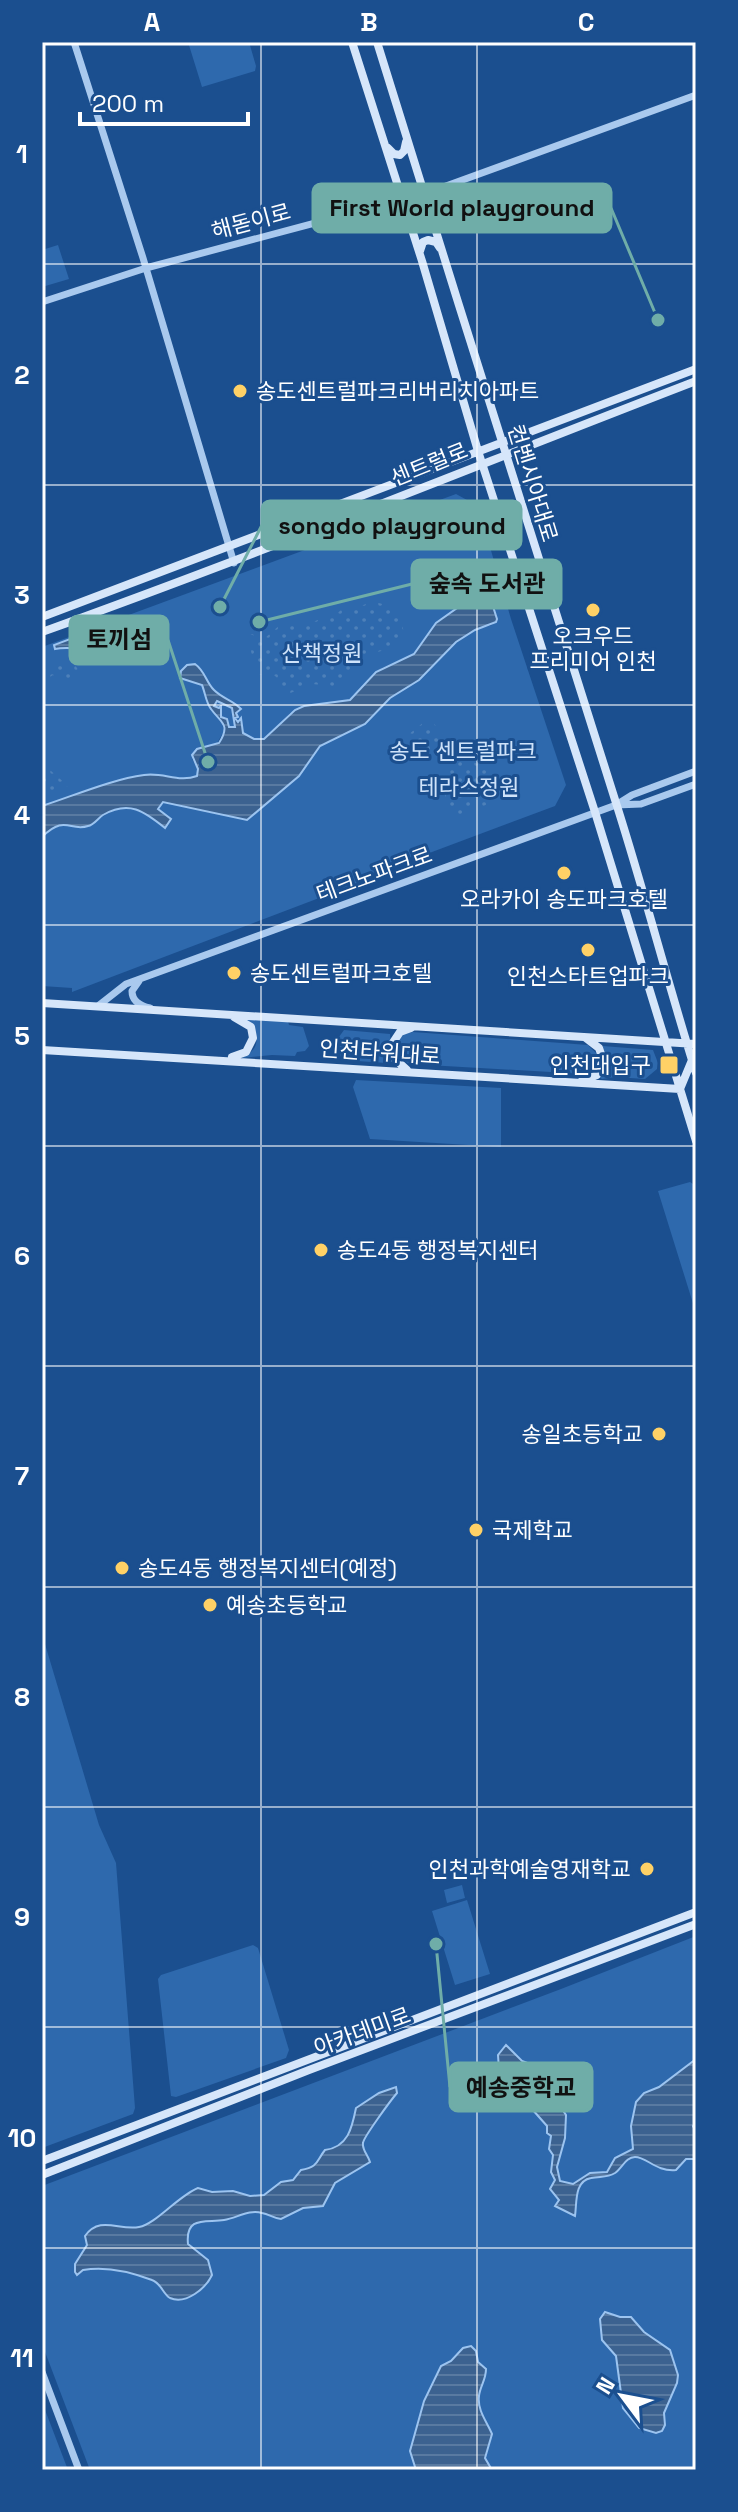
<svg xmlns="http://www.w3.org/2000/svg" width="738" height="2512" font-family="'Space Grotesk','Noto Sans KR',sans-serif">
<defs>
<pattern id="garden-dots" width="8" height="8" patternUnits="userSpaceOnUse" patternTransform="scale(2)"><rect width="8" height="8" fill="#2e69ad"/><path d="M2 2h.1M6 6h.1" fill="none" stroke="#4d80b9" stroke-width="1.8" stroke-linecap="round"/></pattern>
<pattern id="water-rules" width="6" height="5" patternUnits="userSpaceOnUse" patternTransform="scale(2)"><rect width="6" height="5" fill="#3c6290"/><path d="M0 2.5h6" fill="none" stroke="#597aa1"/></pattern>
</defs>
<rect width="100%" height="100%" fill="#1b4f8f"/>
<path fill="#2e69ad" d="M188,42H249L256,66L255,71L202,87Z
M58,245L69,279L42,287V250Z
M456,494L478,506L511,619L566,785L555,806L424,855C399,857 377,869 356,884L72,992V988L42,986V837C56,823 69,824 88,826C126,802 128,799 165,828L158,809L163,802L299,776L320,746L365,724L390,698L419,680L456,642L475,630L492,625L497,619L481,569L466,586H462V597L457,608L436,623L414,654L382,668L350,700L290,713L267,738L261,739H254L243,732L241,721L235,718L236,713L240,709L212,689L211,710L221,719L224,731L216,745L197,749L192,759L198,769L197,777L185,780L145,774L42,806V647Z
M220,701L231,707L235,727L228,726L227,719L221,717L220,709L214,705Z
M243,1018L288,1021L289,1025L303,1027L309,1046L305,1051L297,1052L295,1056L272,1055L242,1058C264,1047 258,1032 243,1018Z
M344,1030L390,1034L392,1061L387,1063L342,1060L336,1041Z
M413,1032L588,1045L597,1054L596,1065L585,1074L410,1064L399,1058L395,1050L400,1035Z
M603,1046L653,1050L658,1063L657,1069L645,1079L615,1077L602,1079L599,1077L606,1058L601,1048Z
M356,1080L501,1088V1147L370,1139L353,1087Z
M690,1182L696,1186V1313L658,1191Z
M42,1634L99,1825L116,1863L135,2108L133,2114L42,2148Z
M462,1885L465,1898L447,1903L444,1890Z
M467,1900L490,1974L455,1985L432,1911Z
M696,1936V2470H90L42,2344V2186L561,1989Z
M253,1945L258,1948L289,2050L286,2058L176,2097L171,2096L158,1979L161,1975Z
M42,2402L68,2470H42Z"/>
<path fill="url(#garden-dots)" d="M372,602C390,603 403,617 404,635L394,647L355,659L344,687L312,684L288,694C276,683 282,671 261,675L256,672L251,651V638H265L280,625H309C317,617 331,620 341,610L346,611Z
M267,620L273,624L268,632L256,636L249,634L253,626Z
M66,662C78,663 82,673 74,681L67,683L53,675L42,682V669H50Z
M429,718L447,739L426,756L408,735Z
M462,755L499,777L497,801L453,817L438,775Z
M42,763L68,786L42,795Z"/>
<path fill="url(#water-rules)" stroke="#9cc4f0" stroke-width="2" fill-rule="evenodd" d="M481,569L497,619L496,622L475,630L456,642L419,680L390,698L365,724L320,746L299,776L247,820L163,802L158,809L171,819L165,828C144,811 129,800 103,815C98,818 94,825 88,826C70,832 65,814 42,837V806C73,796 113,779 144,775C164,772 178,783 197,776L198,769L192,755L197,749L219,743C231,724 221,723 211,709C206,703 205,692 202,685L180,678L181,671L187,665L195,664C205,671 206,682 214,690C223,699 233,700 241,709L236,713L238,717L235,718L238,722L241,718L243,733L254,739H264L295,710L304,706L350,700L376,672L414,654L436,623L457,608L462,597V586H467ZM217,701L232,708L235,727H229L227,719L221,717V706L219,708L214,706Z
M126,618L127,623C116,628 112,639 102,645C87,653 71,645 55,649L54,645Z
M506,2045L522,2061L541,2068L548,2088L566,2115L565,2138L557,2167L560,2181L573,2184L590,2173L607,2172L615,2158L633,2149L631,2126L636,2102L644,2093L659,2087L696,2059V2122L693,2126L696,2132V2159H686L676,2170C656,2172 647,2157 635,2157C626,2157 622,2168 615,2173C607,2178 600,2176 591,2178C574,2181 577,2203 575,2216L555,2206L559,2200L550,2189L555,2180L551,2172L553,2155L549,2149L551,2136L547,2133V2126L524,2100L505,2098L500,2090L504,2079L499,2070L498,2055Z
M396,2087L397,2093C391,2100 363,2138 363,2143C362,2150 368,2155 370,2162L335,2183L323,2206L303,2208L281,2219C273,2218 269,2214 262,2213C249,2209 237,2218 224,2220C207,2223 185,2215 188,2244L208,2260L212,2275C206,2288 186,2305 170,2298C163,2294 161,2283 152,2280C131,2272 105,2266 83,2270L77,2275L75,2272V2264L87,2245L85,2236C100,2215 119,2231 139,2227C156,2224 178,2196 198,2188L212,2192L233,2191L250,2196L264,2195L281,2182L293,2180L301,2170C319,2167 316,2161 325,2150C348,2147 352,2128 356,2108L379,2093Z
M605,2312L620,2317H631L644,2332L670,2350L678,2375L677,2383L664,2413L665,2425L662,2431L656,2433L639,2428L623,2408L616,2356L602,2340L600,2319Z
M471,2346L476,2351L478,2362L486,2369C486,2380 480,2386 479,2396C477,2410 487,2422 492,2434L485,2458L492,2470H416L410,2451L424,2401L441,2366L451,2361L463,2348Z"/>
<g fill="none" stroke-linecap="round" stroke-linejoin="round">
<path stroke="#a9c9ee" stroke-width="7" d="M74,42L143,258L234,563
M42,302L146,268L424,194L696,95
M616,805L641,804L696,784
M139,981L132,991C132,1002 141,1006 150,1008
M98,1006L126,984L616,805L632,795L696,771
M42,2372L79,2470"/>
<path stroke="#d6e6fa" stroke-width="8" d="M352,42L422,261L478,451L595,812L696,1141
M377,42C456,297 536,551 617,806C645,894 668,984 696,1073
M388,148L394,154L400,155L404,151L406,142
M420,251L423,242L428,240L436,242L440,248
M42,617L696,369
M42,632C262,553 478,465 696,381
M42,1003L696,1044
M42,1050L680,1089L692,1060
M232,1057L246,1052L253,1038L251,1027L234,1017
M407,1070L395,1059L392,1044L400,1032L411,1028
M582,1081L597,1075L603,1060L599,1048L586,1038
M42,2161L696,1912
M42,2175L309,2070L696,1924"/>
</g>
<path fill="none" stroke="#fff" stroke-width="2" stroke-opacity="0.55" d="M261,42V2470M477,42V2470M42,264H696M42,485H696M42,705H696M42,925H696M42,1146H696M42,1366H696M42,1587H696M42,1807H696M42,2027H696M42,2248H696"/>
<g fill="#ffd166" stroke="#1b4f8f" stroke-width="3">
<circle cx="240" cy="391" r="8"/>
<circle cx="593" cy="610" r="8"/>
<circle cx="564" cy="873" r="8"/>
<circle cx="588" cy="950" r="8"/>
<circle cx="234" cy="973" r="8"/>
<rect x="659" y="1055" width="20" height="20" rx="4"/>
<circle cx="321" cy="1250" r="8"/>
<circle cx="659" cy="1434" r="8"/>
<circle cx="476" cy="1530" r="8"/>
<circle cx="122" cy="1568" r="8"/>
<circle cx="210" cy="1605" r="8"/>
<circle cx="647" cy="1869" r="8"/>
</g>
<g text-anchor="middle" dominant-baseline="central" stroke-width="6" stroke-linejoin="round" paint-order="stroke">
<g font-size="22" fill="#fff" stroke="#1b4f8f">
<text transform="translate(251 221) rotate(-15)">해돋이로</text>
<text transform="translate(429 464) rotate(-22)">센트럴로</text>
<text transform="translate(533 483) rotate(73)">컨벤시아대로</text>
<text transform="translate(374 874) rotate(-20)">테크노파크로</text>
<text transform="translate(380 1052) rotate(4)">인천타워대로</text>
<text transform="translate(362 2031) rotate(-20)">아카데미로</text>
</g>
<g font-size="22" fill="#fff" stroke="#1b4f8f" text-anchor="start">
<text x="256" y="391">송도센트럴파크리버리치아파트</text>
<text x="593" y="636" text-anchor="middle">오크우드<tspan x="593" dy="25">프리미어 인천</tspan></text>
<text x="564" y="899" text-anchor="middle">오라카이 송도파크호텔</text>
<text x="250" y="973">송도센트럴파크호텔</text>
<text x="588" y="976" text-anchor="middle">인천스타트업파크</text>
<text x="651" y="1065" text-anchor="end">인천대입구</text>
<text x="337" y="1250">송도4동 행정복지센터</text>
<text x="643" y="1434" text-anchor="end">송일초등학교</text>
<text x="492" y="1530">국제학교</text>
<text x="138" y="1568">송도4동 행정복지센터(예정)</text>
<text x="226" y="1605">예송초등학교</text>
<text x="631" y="1869" text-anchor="end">인천과학예술영재학교</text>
</g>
<g font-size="22" fill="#cfe3fa" stroke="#1b4f8f">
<text x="322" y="653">산책정원</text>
<text x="463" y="751">송도 센트럴파크</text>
<text x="469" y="787">테라스정원</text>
</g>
</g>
<path fill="none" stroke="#6fada8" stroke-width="3" d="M658 320L611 208M220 607L262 525M259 622L412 584M208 762L168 640M436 1944L450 2087"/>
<g fill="#6fada8" stroke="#1b4f8f" stroke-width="3">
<circle cx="658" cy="320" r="8"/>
<circle cx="220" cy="607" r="8"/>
<circle cx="259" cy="622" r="8"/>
<circle cx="208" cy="762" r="8"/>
<circle cx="436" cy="1944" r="8"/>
</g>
<g fill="#6fada8" stroke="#6fada8" stroke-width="3">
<rect x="313" y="184" width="298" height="48" rx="8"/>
<rect x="262" y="501" width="259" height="48" rx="8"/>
<rect x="412" y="560" width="149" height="48" rx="8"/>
<rect x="70" y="616" width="98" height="48" rx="8"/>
<rect x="450" y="2063" width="142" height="48" rx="8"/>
</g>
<g font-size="24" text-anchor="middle" font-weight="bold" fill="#111">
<text x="462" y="216">First World playground</text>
<text x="392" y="534">songdo playground</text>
<text x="487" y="592">숲속 도서관</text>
<text x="119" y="648">토끼섬</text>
<text x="521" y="2096">예송중학교</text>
</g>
<rect width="738" height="2512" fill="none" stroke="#1b4f8f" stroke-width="88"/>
<g transform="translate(622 2396) rotate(302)" stroke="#1b4f8f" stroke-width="6" paint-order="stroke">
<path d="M0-6L14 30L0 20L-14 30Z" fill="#ffffff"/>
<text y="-12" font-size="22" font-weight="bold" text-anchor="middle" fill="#ffffff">N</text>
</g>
<path d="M80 112v12h168v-12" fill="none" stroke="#ffffff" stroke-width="4"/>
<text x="92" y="112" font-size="24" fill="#ffffff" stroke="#1b4f8f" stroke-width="6" paint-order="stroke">200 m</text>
<rect x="44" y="44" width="650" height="2424" fill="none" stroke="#fff" stroke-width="3"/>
<g font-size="26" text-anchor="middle" font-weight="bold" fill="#fff">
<text x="152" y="31">A</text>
<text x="369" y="31">B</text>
<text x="586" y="31">C</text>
<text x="22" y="163">1</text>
<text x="22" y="384">2</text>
<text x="22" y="604">3</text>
<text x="22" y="824">4</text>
<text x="22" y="1045">5</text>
<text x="22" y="1265">6</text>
<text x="22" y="1485">7</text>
<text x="22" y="1706">8</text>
<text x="22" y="1926">9</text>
<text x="22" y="2147">10</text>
<text x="22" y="2367">11</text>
</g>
</svg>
